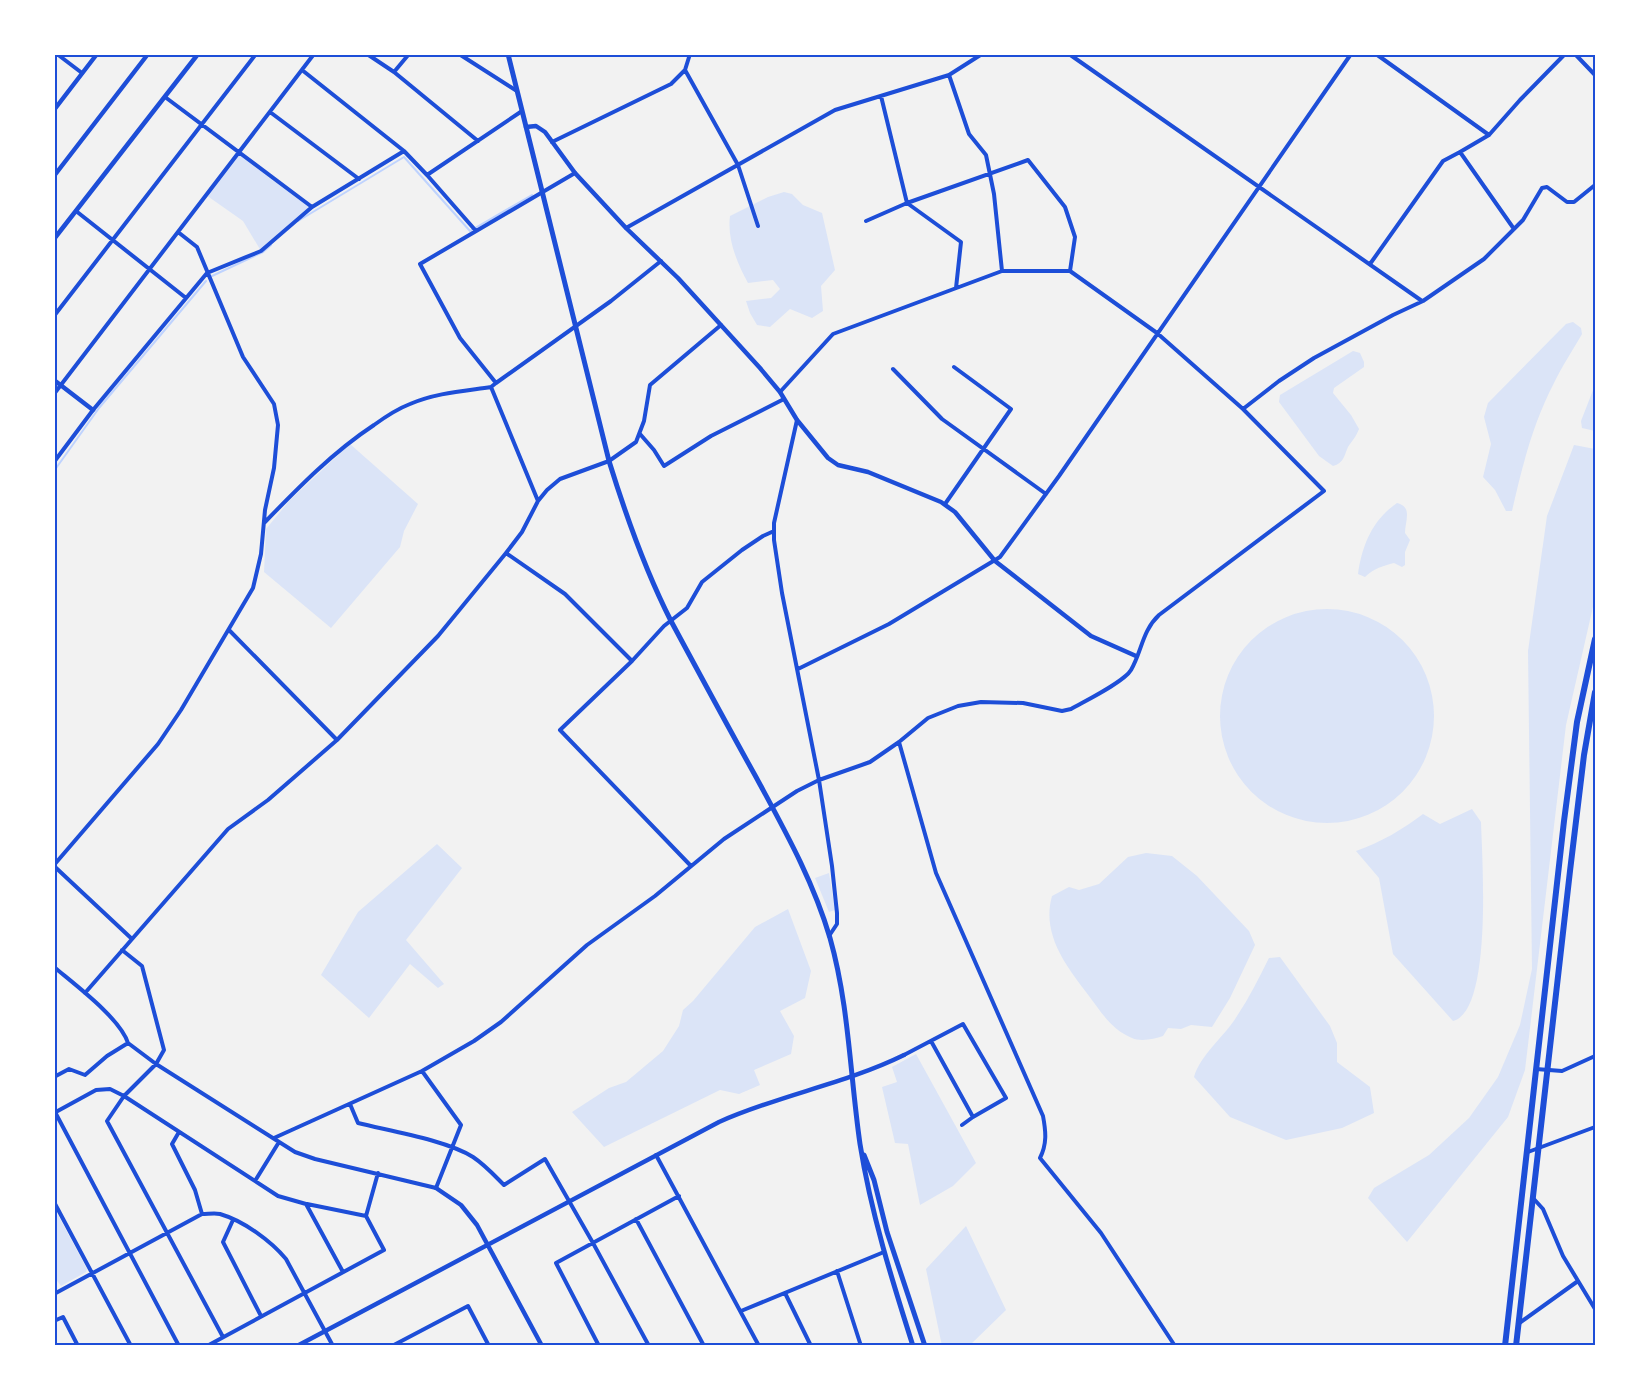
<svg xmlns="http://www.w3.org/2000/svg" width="1649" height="1400" font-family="'Open Sans',sans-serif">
<rect width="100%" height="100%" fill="#f2f2f2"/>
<path fill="#dbe4f7" d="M239,152L312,207L261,251L243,221L206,195Z
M784,192L792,194L803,205L822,213L835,270L821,286L823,311L812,318L790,309L770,327L757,325L750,313L746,301L771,298L780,289L773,280L748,283C737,263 727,239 730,216L768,197Z
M1573,322L1581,328L1582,334C1573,350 1562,366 1554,383C1533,423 1522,467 1512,511H1506L1495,490L1483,477L1491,444L1484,417L1488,403L1560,330L1566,324Z
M1353,351L1360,353L1364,362V367L1334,388L1333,393L1351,415L1359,429C1356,437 1352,441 1348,447C1344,456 1344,463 1333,466L1319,456L1279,402L1280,395Z
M1595,385V431L1582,428L1581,421Z
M350,444L418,504L404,531L400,547L331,628L264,572L266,529L290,500Z
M1574,445L1595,449V598L1566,725L1525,1070L1508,1117L1407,1242L1368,1198L1374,1188L1429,1155L1469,1118L1498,1077L1520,1025L1532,969L1528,651L1547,516Z
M1397,503C1413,507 1405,521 1405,533L1410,540L1405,552V565L1402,567L1394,563C1383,566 1374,568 1365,577L1358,574C1362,546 1372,520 1397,503Z
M1220 716a107 107 0 1 1 214 0a107 107 0 1 1-214 0Z
M1472,809L1481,822C1482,856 1493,1011 1453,1021L1393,954L1379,878L1356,851C1381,842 1402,830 1423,814L1440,824Z
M437,844L462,868L406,940L444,984L438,988L410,964L369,1018L321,975L358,912Z
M1146,853L1172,856L1197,876L1249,931L1255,945L1230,998L1212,1027L1191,1025L1181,1029L1168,1028L1163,1036C1154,1039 1141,1042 1132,1038C1112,1030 1101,1012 1089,996C1067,967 1041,935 1052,896L1069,887L1079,890L1099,884L1128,857Z
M829,873L835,910L829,912L815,878Z
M788,909L811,971L805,998L780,1011L794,1036L791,1054L754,1070L760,1085L739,1094L720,1090L604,1147L572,1112L609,1088L626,1082L663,1051L679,1026L683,1010L693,1001L755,927Z
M1280,957L1330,1026L1337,1043V1062L1370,1087L1374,1113L1342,1128L1286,1140L1230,1117L1194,1077C1200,1055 1225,1036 1237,1016C1249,998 1259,978 1269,958Z
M916,1054L976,1163L953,1186L920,1205L908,1144L895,1143L882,1087L897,1082L892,1067Z
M58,1215L87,1269L86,1272L61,1286L54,1277V1218Z
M966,1226L1006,1310L969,1346H942L926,1269Z"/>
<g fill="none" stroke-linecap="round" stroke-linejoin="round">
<path stroke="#bfd3fe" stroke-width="2" d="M298,221L404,157L470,231L532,195
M212,276L263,252L271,245
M54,471L99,408L206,281"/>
<path stroke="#1d4ed8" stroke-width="4" d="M57,54L82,73
M367,54L394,72L478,141
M459,54L517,91
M1069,54L1422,301
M1376,54L1489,135
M1575,54L1595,75
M302,70L404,151
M685,70L738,165L758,226
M394,72L409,54
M949,75L969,134L986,155L994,194L1002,271
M881,96L907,203L961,242L956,288
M165,97L312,207
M270,112L359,179
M552,142L671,84L685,70L690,54
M427,175L476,231
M76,211L186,298
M866,221L907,203L1028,160L1065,207L1075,237L1070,271
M626,228L835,110L949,75L982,54
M1514,229L1460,152L1489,135L1520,100L1565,54
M1370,264L1443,161L1460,152
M54,316L256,54
M893,369L942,419L1046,494
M496,383L611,301L661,261
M491,387L538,501
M54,394L314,54
M1243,409L1279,381L1314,358L1393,315L1423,301L1484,259L1523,220L1542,188L1547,187L1567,202H1574L1595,185
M797,420L774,523V540L782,593L819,780L832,866L837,913V924L829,936
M640,434L654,450L664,466L711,436L784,399
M54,462L93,410L207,273L261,251L312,207L404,151L427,175L522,111
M945,504L1011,409L954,367
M265,522C299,487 333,452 374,425C385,417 397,409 410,404C435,393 464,391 491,387L496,383L460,338L420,264L575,173
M229,630L337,740
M632,661L565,594L506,553L522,532L538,501L547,490L560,479L609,461L636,442L644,421L650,385L721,325
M798,669L889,624L1000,557L1059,476L1351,54
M899,742L936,873L1043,1116C1046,1132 1047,1144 1040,1158L1101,1233L1175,1346
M54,865L158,744L181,710L253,588L261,554L265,510L274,468L278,425L274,404L243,357L197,247L178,232
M54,866L132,939
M691,866L560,730L632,661L664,626L687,608L702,582L742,550L763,536L774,531
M122,950L142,966L164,1050L156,1064L124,1096L107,1121L223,1337
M54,967C74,984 120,1018 128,1043L156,1064L295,1152L315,1159L436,1188L461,1125L422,1071
M85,993L228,829L268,800L337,740L438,636L506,553
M904,1055L963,1024L1006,1098L973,1117L931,1041
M1536,1069L1562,1071L1595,1056
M54,1077L69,1069L85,1075L107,1056L128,1043
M350,1104L358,1123C390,1131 446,1140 473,1157C485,1165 494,1175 504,1185L545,1159L593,1243L649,1346
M55,1112L179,1346
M54,1113L96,1090L110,1089L124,1096L278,1196L306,1204L343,1272
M962,1125L973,1117
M179,1132L172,1144L195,1190L202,1214
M274,1138L422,1071L474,1041L501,1022L587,945L655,896L724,839L797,791L819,780L870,762L899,742L928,718L958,706L981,702L1023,703L1062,711L1071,709C1085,701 1124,682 1131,670C1142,651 1142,631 1159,615L1324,491L1243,409L1157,333L1070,271H1002L833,334L780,392
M1528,1152L1595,1127
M656,1155L759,1346
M255,1181L279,1142
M1533,1198L1543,1209L1563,1256L1595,1309
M54,1202L131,1346
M307,1204L366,1216
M636,1219L704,1346
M233,1220L223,1242L261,1316
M837,1271L861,1346
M785,1293L811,1346
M54,1294L202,1214C208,1214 215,1213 220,1214C244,1221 271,1241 286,1259L333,1346
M741,1311L884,1252
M54,1321L63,1317L78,1346
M1518,1324L1578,1281
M207,1346L384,1250L366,1216L378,1173
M392,1346L468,1306L489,1346
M599,1346L556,1263L679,1196"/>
<path stroke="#1d4ed8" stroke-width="4.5" d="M54,110L97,54
M526,127L536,126L545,132L575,173L626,228L678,278L760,368L780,392L797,420L828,458L838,465L868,472L941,502L955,512L995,561L1091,636L1136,656
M54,176L148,54
M54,239L198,54
M54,380L93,410
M436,1188L461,1205L477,1225L542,1346
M297,1346L719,1122C779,1095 845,1084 904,1055"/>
<path stroke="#1d4ed8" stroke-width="5" d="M508,54L609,461C626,516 645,570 671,621C699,673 727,725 756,777C784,829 813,880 830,938C849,1005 850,1075 860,1144C871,1213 892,1280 913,1346
M864,1155L874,1180L887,1232L925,1346"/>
<path stroke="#1d4ed8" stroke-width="6" d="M1505,1346L1564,821L1577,722L1595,639
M1516,1346L1570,871L1584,755L1595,692"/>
</g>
<rect width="1649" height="1400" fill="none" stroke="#ffffff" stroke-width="111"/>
<rect x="56" y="56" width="1538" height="1288" fill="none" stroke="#1d4ed8" stroke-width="2"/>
</svg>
